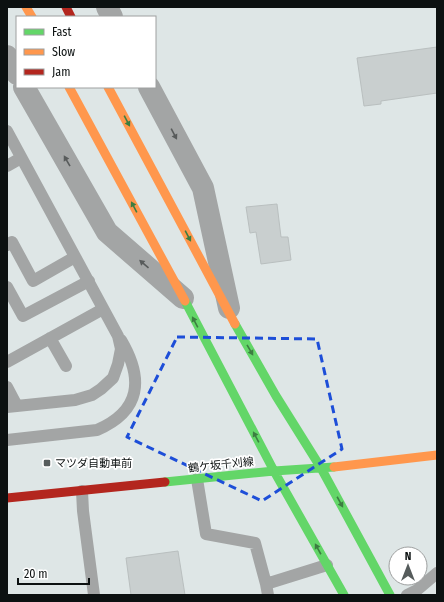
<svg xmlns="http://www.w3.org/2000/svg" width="444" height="602" font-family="'Fira Sans Condensed','Noto Sans JP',sans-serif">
<rect width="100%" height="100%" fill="#dee6e6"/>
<path fill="#c9cfcf" stroke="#b9bfbf" d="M437,47V93L381,101V104L364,106L357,58Z
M277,204L281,237H288L291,260L261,264L256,232L250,233L246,207Z
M178,551L185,595H131L126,558Z"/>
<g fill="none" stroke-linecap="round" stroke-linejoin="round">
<path stroke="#a3a5a5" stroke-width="12" d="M7,131L118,336L121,349L118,364L113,378L101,389L92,395L75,400L7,407
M7,166L21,158
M7,245L12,242L33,281L75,257
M7,287L23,316L89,281
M50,338L66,366
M7,362L103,309
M7,387L17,406
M7,440L97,430C141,411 144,379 121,340
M197,479L206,534L255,543L266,584
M82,491L83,511L94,595
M268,595L266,584L327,565
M407,595L417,590L437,573"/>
<path stroke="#a3a5a5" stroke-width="22" d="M107,7L112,17
M7,56L17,74
M24,87L107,232L183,298
M149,87L203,188L229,308"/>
<path stroke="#63d668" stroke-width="9" d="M185,301L274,471L344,595
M235,324L276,396L321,468L390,595
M165,482L274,471L334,467"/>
<path stroke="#ff974d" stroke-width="9" d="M26,7L32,17
M69,87L185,301
M108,87L235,324
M334,467L437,455"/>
<path stroke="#b3261e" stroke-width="9" d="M66,7L71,17
M7,498L165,482"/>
</g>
<defs><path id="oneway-solid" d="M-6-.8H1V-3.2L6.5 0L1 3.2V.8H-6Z"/></defs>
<g fill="#3c7d41">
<use href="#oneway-solid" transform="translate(127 121) rotate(62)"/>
<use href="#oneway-solid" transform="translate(134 207) rotate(-118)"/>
<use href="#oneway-solid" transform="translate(188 236) rotate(62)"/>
<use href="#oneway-solid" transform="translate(195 322) rotate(-118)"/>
<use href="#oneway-solid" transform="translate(250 350) rotate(60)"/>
<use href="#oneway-solid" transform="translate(256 437) rotate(-118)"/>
<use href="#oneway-solid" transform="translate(340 502) rotate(61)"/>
<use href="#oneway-solid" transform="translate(318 549) rotate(-119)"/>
</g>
<g fill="#585b5b">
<use href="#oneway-solid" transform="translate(174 134) rotate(62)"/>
<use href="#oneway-solid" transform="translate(67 161) rotate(-120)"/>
<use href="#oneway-solid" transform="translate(144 264) rotate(-139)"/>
</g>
<path fill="none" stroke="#1d4ed8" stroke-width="3" stroke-dasharray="8 5" stroke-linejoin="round" d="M177,337L317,339L342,449L262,501L127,437Z"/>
<rect fill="#565c5c" stroke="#fff" stroke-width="1.5" x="43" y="459" width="8" height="8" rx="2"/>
<g text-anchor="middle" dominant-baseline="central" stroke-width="3.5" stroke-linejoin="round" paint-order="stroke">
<g font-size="11" fill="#0c1111" stroke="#fff" text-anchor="start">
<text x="55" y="463">マツダ自動車前</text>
</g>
<g font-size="11" fill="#0c1111" stroke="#fff">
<text transform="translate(221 465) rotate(-6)">鶴ケ坂千刈線</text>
</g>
</g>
<rect width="444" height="602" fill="none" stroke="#0c1111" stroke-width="16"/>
<rect x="16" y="16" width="140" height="72" fill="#ffffff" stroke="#9ea0a0"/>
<rect x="24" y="29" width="20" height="6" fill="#63d668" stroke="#9ea0a0"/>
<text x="52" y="36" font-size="12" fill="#0c1111">Fast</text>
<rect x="24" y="49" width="20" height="6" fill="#ff974d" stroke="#9ea0a0"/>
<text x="52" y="56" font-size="12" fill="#0c1111">Slow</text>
<rect x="24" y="69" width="20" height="6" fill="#b3261e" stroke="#9ea0a0"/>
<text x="52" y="76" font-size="12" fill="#0c1111">Jam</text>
<g transform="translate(408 566)"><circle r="19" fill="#ffffff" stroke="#9ea0a0"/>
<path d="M0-3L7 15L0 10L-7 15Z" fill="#565c5c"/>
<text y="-6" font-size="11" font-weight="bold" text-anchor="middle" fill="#0c1111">N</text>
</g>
<path d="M18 578v6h71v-6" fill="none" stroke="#0c1111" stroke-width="2"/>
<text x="24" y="578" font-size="12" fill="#0c1111" stroke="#ffffff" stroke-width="3" paint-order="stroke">20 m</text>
</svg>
